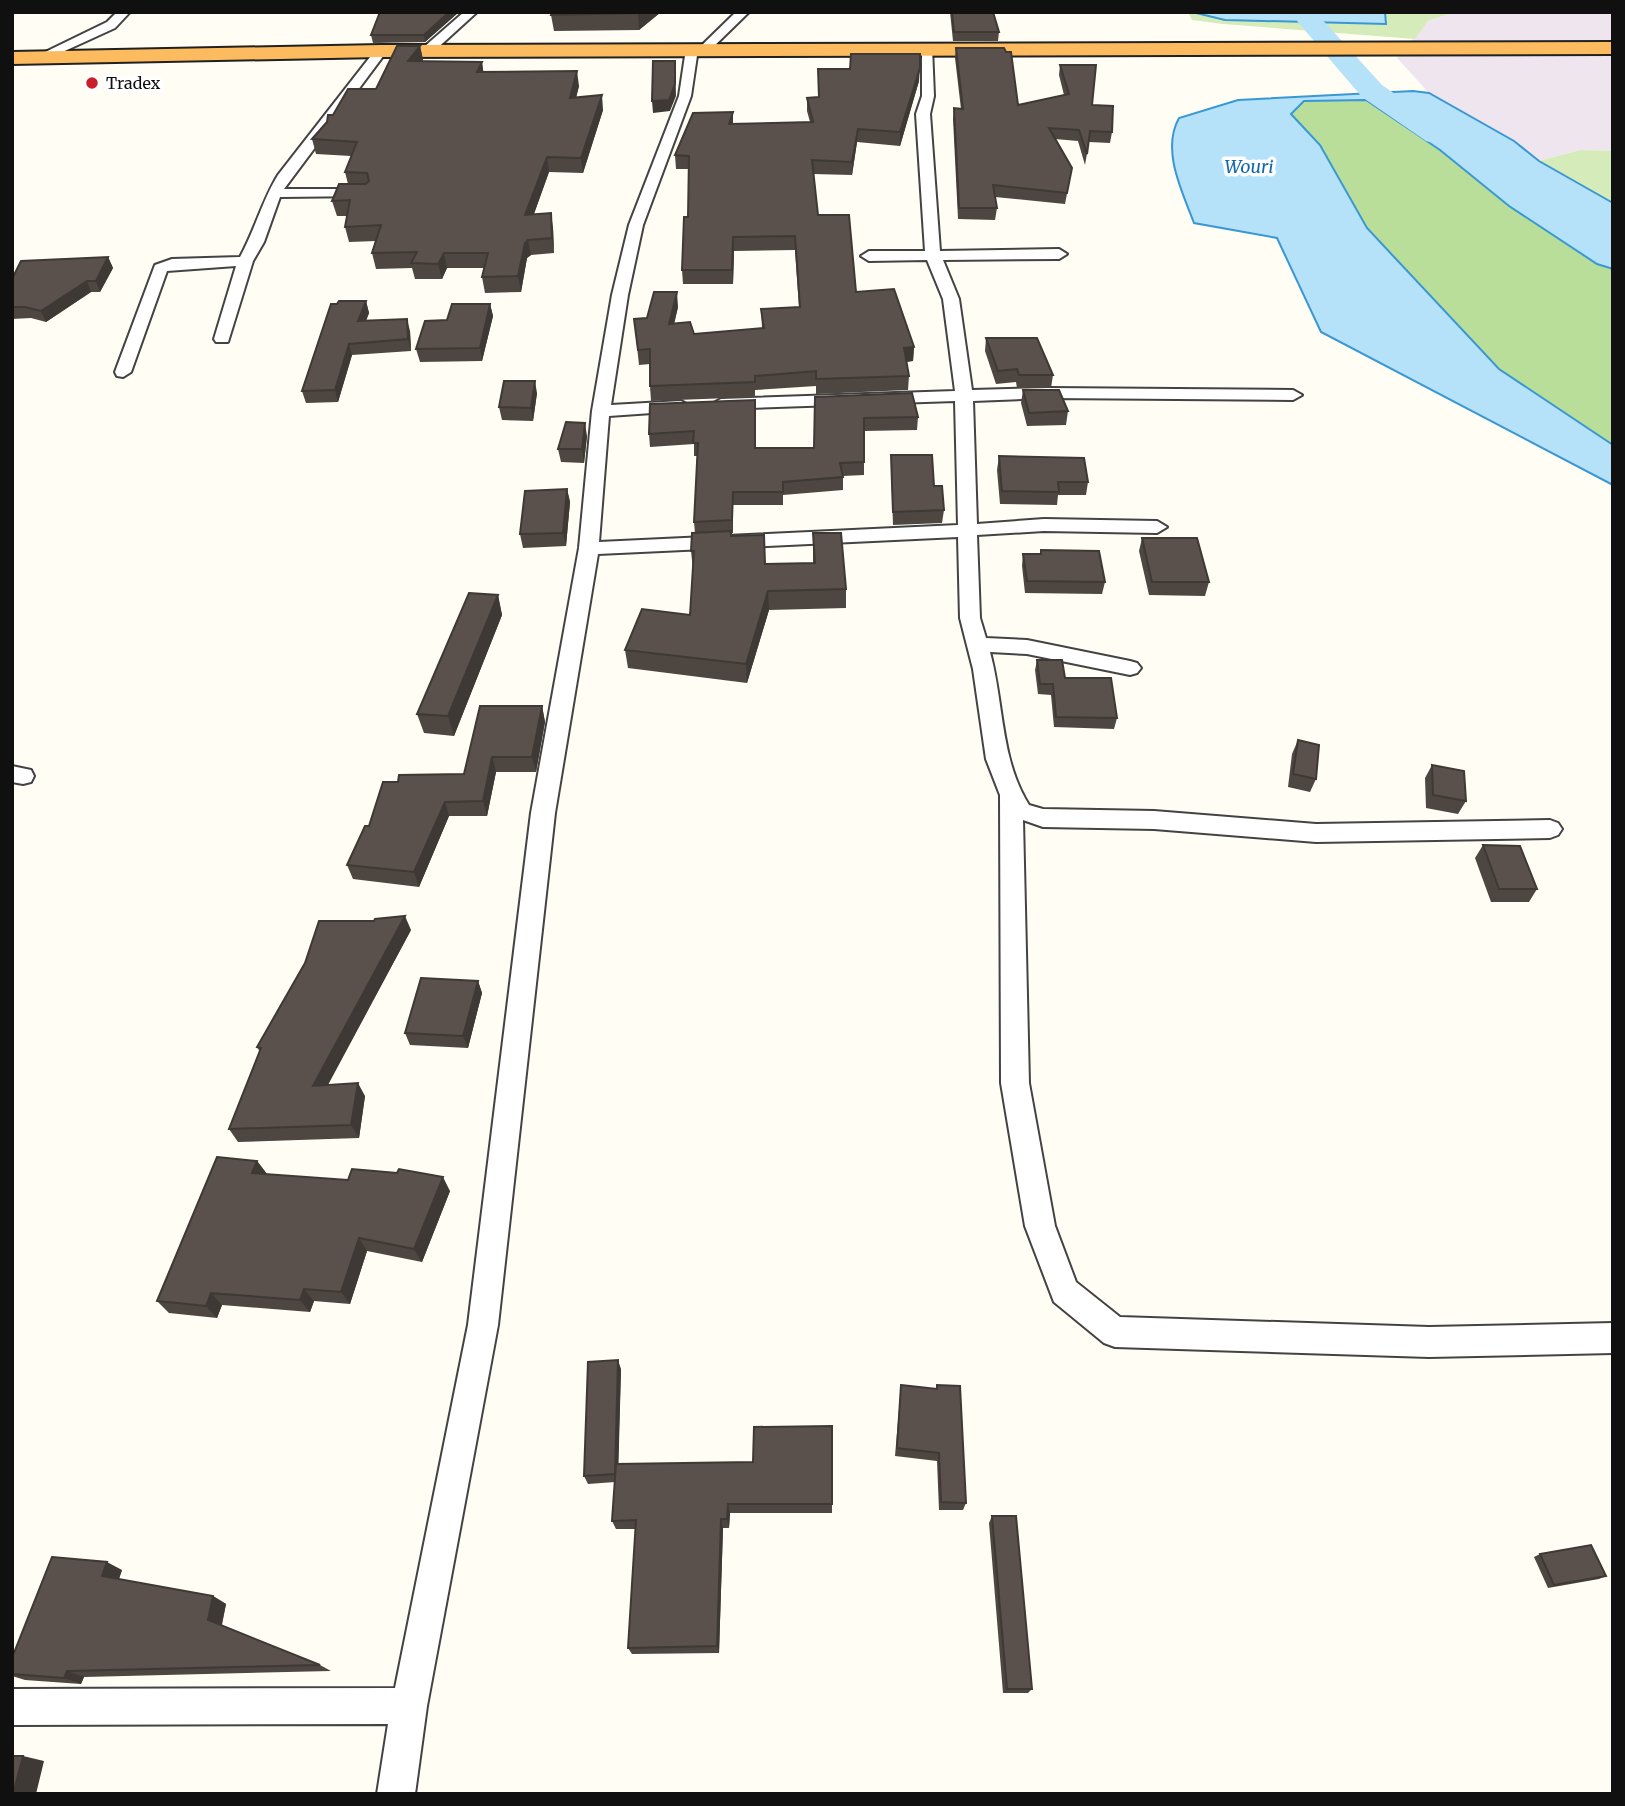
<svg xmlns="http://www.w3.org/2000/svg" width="1625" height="1806" font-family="Merriweather,serif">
<rect width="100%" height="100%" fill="#fffdf4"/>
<path fill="#eee5ef" d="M1455,12H1613V151L1580,150L1539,161L1514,141L1429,93L1397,58L1428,21Z"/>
<path fill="#d5ecba" d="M1188,12H1455L1428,21L1415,39L1223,24L1192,20Z
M1580,150L1613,151V203L1539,161Z"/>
<path fill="#b9de99" d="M1327,99L1365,100L1440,150L1509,206L1597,264L1613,269V445L1499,369L1367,228L1320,145L1291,114L1304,101Z"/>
<path fill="#b5e1f9" stroke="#3998d4" stroke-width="2" d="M1192,12H1385L1386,24L1225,20Z
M1413,91L1429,93L1514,141L1539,161L1613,203V269L1597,264L1509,206L1440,150L1366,100L1304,101L1291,114L1320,145L1367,228L1499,369L1613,445V485L1321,332L1277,238L1194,223C1182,191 1161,150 1179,118L1238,100Z"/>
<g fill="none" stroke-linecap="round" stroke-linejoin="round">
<path fill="#b5e1f9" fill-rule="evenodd" d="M1310,13L1319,16L1382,85L1446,129L1450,135L1446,141L1436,144L1426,141L1362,97L1297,21L1301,16Z"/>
<defs>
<path id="minor" d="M117,12H130L115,28L45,60L41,61L35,57L107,22Z
M464,12H477L432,53H424V47Z
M736,12H749L708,52L698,49L691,96L643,225L628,295L611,405L681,401L690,406L681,411L609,416L599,542L958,525L955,401L721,409L712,404L721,399L955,391L943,299L927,260L869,261L861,256L869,251H925L916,114L922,96V50L932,47L934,96L930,114L940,251L1059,249L1067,254L1059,259L943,260L959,299L972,390L1049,388L1293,390L1302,395L1293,400L1049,398L973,401L977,524L1044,519L1157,521L1167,527L1157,533L1044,531L977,535L980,618L986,638L1027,640L1130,661L1137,663L1141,668L1137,673L1130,675L1027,654L990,652C1004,703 1000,759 1029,805L1043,809L1154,811L1316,824L1550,820L1558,823L1562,829L1558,835L1550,838L1316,842L1154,829L1043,827L1023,820L1029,1083L1055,1226L1076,1282L1120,1317L1429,1327L1613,1323V1353L1429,1357L1115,1347L1104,1343L1054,1302L1025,1226L1001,1083L1000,795L986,759L973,669L960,618L958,537L598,554L555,813L498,1325L427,1706L415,1794H377L388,1724L12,1725V1689L395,1688L468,1325L531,813L579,548L592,411L612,295L629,225L679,96L686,49L692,45L698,49Z
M381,47L387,51L284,189H365L370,190V196L280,197L264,242L253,261L228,342H216L214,339L236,266L167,271L131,372L123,377L117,376L115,372L155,265L172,259L240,257C255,230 262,201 278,175L377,48Z
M12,766L31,770L34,776L31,782L23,784L12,782Z"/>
<path id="trunk" d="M1613,42V54L381,57L12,64V52L381,45Z"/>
</defs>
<use href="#minor" stroke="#434343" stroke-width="4"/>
<use href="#trunk" stroke="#212121" stroke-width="4"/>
<use href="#minor" fill="#fff" fill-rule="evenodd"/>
<use href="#trunk" fill="#fcbb5e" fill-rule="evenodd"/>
</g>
<path fill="#4d4641" d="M380,12H459L425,42L373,43L371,35Z
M552,12H661L639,30L554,31L551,15Z
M950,12H993L999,32L998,41H953Z
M420,46L423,60L422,61L482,62L483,72L579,86L576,98L603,110L583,173L549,172L534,214L553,228L554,253L531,255L527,258L521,292L485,293L482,277L484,268H447L442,279H415L412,268L376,269L372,253L376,241L349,242L345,227L347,216H337L332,201L348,184L345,172L351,156L316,154L312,139L333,115L376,89Z
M956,48L1018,105L1064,95L1059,75L1060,65L1092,105L1112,132L1110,143L1089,142L1085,165L1078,141L1055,139L1072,168L1065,204L995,197L997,208L995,220L958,219L953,119L954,108L961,109L955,58Z
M919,81L900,146L857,142L852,175L813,174L818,215L856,292L914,347L913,361L906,362L909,376L908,390L816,394V386L755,390V397L651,401L650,386V364L639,365L634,319L647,318L678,307L674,323L694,334L762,328L761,309L799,307L795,250L734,251L733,284H683L682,270L688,217L689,169H676L675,155L733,124L810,122L807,111V98L818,97Z
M108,257L113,268L100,292H91L46,322L31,318L12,319V279Z
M366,301L369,313L366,321L410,331L411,351L352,355L338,402L306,403L302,391Z
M490,304L493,316L482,361L420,362L416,349Z
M986,338L1053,375L1051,388H1017L1016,382L996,384L985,351Z
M1023,390L1068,411L1066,425L1027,426L1021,403Z
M537,393L533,421L502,420L499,407Z
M815,397L918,417L917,430L864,431V475L843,476V490L783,495V505H733V533H731V536L765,564L813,563V533L846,589V608L769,610L747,683L628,668L625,650L690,615L693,570L691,551L695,533L694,522L697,456H694V444L650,447L649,434L650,404L756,448H814Z
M587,436L584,463L561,462L558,449Z
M891,455L934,486L944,510L942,523L893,525L891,468Z
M999,456L1088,482L1086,495H1058L1057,505L1000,504L997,470Z
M567,489L570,502L566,546L523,548L520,534Z
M1142,538L1209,582L1205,596L1149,595L1139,551Z
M1041,550L1105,582L1102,594L1025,593L1022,566L1023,554H1040Z
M498,595L502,615L454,736L424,733L417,714Z
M1037,660L1065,678L1117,718L1114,729L1054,727L1051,695L1038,694L1035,670Z
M542,706L545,722L536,772H496L487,816H449L419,887L353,879L347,865L369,826L398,782L464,774Z
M1298,740L1316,779L1310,792L1288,787L1292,754Z
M1432,765L1466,801L1458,814L1426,808L1425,778Z
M1483,845L1537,889L1529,902H1491L1475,858Z
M411,930L328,1085L365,1096L359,1138L238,1142L229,1129L260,1052L257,1047Z
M478,981L482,993L468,1048L410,1045L405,1033Z
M257,1161L267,1174L450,1191L422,1262L367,1251L350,1304L314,1301L310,1312L222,1305L217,1318L169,1313L157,1301Z
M621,1369L618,1464L832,1504V1513H730L729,1528H723L719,1653L632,1654L628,1648L636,1529H616L612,1521L615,1482L588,1484L584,1476Z
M901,1385L936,1389L937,1385L966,1503L963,1510H939L937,1461L895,1456Z
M992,1516L1032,1689L1028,1693H1003L989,1523Z
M1540,1554L1606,1576L1599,1579L1548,1588L1534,1557Z
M122,1570L119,1579L213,1596L226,1604L222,1625L320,1665L331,1671L84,1677L81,1684L25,1680L12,1676V1658Z"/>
<path fill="#3f3935" d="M449,12H459L425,42L424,35Z
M639,12H661L639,30L638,13Z
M420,46L423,60L411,75L408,61Z
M675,61L676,96L670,111L653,113L652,101Z
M482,62L484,76L477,72Z
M920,68L919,81L900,146V132Z
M577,71L579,86L572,113L570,98Z
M602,95L603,110L583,173L581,158Z
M733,112V125L729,124Z
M858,129L857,142L852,175V162Z
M547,157L549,172L528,230L525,215Z
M551,213L553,228L554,253L552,238Z
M733,237L734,251L733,284L732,270Z
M528,240L531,255L527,258L521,292L518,276L525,243Z
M444,253L447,268L442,279L438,264Z
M108,257L113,268L100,292L96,281Z
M87,281L91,292L46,322L41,311Z
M677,292L678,307L671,338L669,324Z
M366,301L369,313L361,333L358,321Z
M490,304L493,316L482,361L480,348Z
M407,319L410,331L411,351L408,339Z
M349,344L352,355L338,402L335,390Z
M914,347L913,361L903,362L904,348Z
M535,381L537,393L533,421L531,408Z
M585,423L587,436L584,463L582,449Z
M567,489L570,502L566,546L563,533Z
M733,492V533L732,520Z
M768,591L769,610L747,683L746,664Z
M498,595L502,615L454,736L448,716Z
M542,706L545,722L536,772L532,757Z
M492,757L496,772L487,816L483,801Z
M445,802L449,816L419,887L414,872Z
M405,916L411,930L320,1099L313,1086Z
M478,981L482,993L468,1048L463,1036Z
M358,1083L365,1096L359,1138L351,1125Z
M257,1161L267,1174L252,1173Z
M443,1177L450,1191L422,1262L414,1249Z
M359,1238L367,1251L350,1304L341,1292Z
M304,1289L314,1301L310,1312L300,1300Z
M211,1293L222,1305L217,1318L206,1306Z
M618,1360L621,1369L618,1482L615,1474Z
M728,1504L730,1513L729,1528L727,1519Z
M721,1519L723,1528L719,1653L717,1646Z
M107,1562L122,1570L117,1584L102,1576Z
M213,1596L226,1604L221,1627L208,1620Z
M67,1671L84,1677L81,1684L64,1678Z
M23,1756L44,1761L36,1794H13Z"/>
<path fill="#5a514c" stroke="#3f3935" stroke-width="2" d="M380,12H449L424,35H371Z
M552,12H639L638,13L551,15Z
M952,12H993L999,32H954Z
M397,46H420L408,61L482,62L477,72L577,71L570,98L602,95L581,158L547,157L525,215L551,213L552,238L528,240L525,243L518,276L482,277L488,253H444L438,264L411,263L417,252L372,253L381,225L345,227L350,200L332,201L339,184H366L369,181L367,173L345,172L357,142L312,139L327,122L328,115H333L348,89H376Z
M956,48H1004L1006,52H1011L1018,105L1069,94L1060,65H1096L1092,105L1113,106L1112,132L1090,131L1087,154L1079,130L1049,128L1072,168L1067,193L993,185L997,208H959L954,108L963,109Z
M851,54H920V68L900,132L858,129L852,162L812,160L818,215H849L856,292L894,289L914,347L904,348L909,376L816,379V371L755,376V382L650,386V349L638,350L634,319L647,318L654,292H677L669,324L690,322L694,334L764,328L761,309L800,307L795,236L733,237L732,270H682L684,217H688L689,156L675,155L693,113L733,112L729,124L813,122L807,98L819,97L818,69H850Z
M653,61H675V84L669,100L652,101Z
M108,257L96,281H87L41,311L25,307H12V279L21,261Z
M339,301H366L358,321L407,319L408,339L349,344L335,390L302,391L331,304H337Z
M452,304H490L480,348L416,349L425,321L447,320Z
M986,338H1037L1053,375H1019L1017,369L998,371Z
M504,381H535L531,408L499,407Z
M1023,390H1059L1068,411L1029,413Z
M912,393L918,417L864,418V462L840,463L843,477L783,482V492H733L732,520L694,522L698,443H693L694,431L649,434L650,404L755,400V448H814L815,397Z
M566,422L585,423L582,449H558Z
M891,455H932L934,486H942L944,510L893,512Z
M999,456L1084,458L1088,482H1058L1059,492L1002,491Z
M567,489L563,533L520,534L525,491Z
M731,531V536L764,535L765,564L815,563L813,533H841L846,589L768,591L746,664L625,650L642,609L690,615L694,551H691L692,533Z
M1142,538H1197L1209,582H1152Z
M1041,550L1099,551L1105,582L1027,581L1023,554H1041Z
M469,593L498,595L448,716L417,714Z
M1037,660H1062L1065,678H1111L1117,718L1056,717L1053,684H1040Z
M480,706H542L532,757H492L483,801L445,802L414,872L347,865L365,826H369L383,782H398L399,775L464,774Z
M1298,740L1319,745L1316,779L1293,774Z
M1432,765L1464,771L1466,801L1433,795Z
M1483,845L1520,846L1537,889H1499Z
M405,916L313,1086L358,1083L351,1125L229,1129L261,1048L257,1047L305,963L319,921H374L375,919Z
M421,978L478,981L463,1036L405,1033Z
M217,1157L257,1161L252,1173L348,1180L352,1169L397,1173L399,1169L443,1177L414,1249L359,1238L341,1292L304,1289L300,1300L211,1293L206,1306L157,1301Z
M618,1360L615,1474L584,1476L588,1362Z
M901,1385L937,1389V1385L960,1386L966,1503L941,1502L939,1453L897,1448Z
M832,1426V1504H728L727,1519H721L717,1646L628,1648L636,1520L612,1521L616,1464L753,1462L754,1427Z
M992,1516H1016L1032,1689H1007Z
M1591,1545L1606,1576L1554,1585L1540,1554Z
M52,1557L107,1562L102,1576L213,1596L208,1620L320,1665L67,1671L64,1678L12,1674V1658Z
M12,1756H23L13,1794H12Z"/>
<circle fill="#c8202a" stroke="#fff" stroke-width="2.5" cx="92" cy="83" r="7"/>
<g text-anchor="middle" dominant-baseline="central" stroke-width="7" stroke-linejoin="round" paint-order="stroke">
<g font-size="16" fill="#101010" stroke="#fff" text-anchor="start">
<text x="106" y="83">Tradex</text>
</g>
<g font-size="18" font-style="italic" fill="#1269aa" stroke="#fff">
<text x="1249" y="166">Wouri</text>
</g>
</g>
<rect width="1625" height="1806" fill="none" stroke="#101010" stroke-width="28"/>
</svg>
